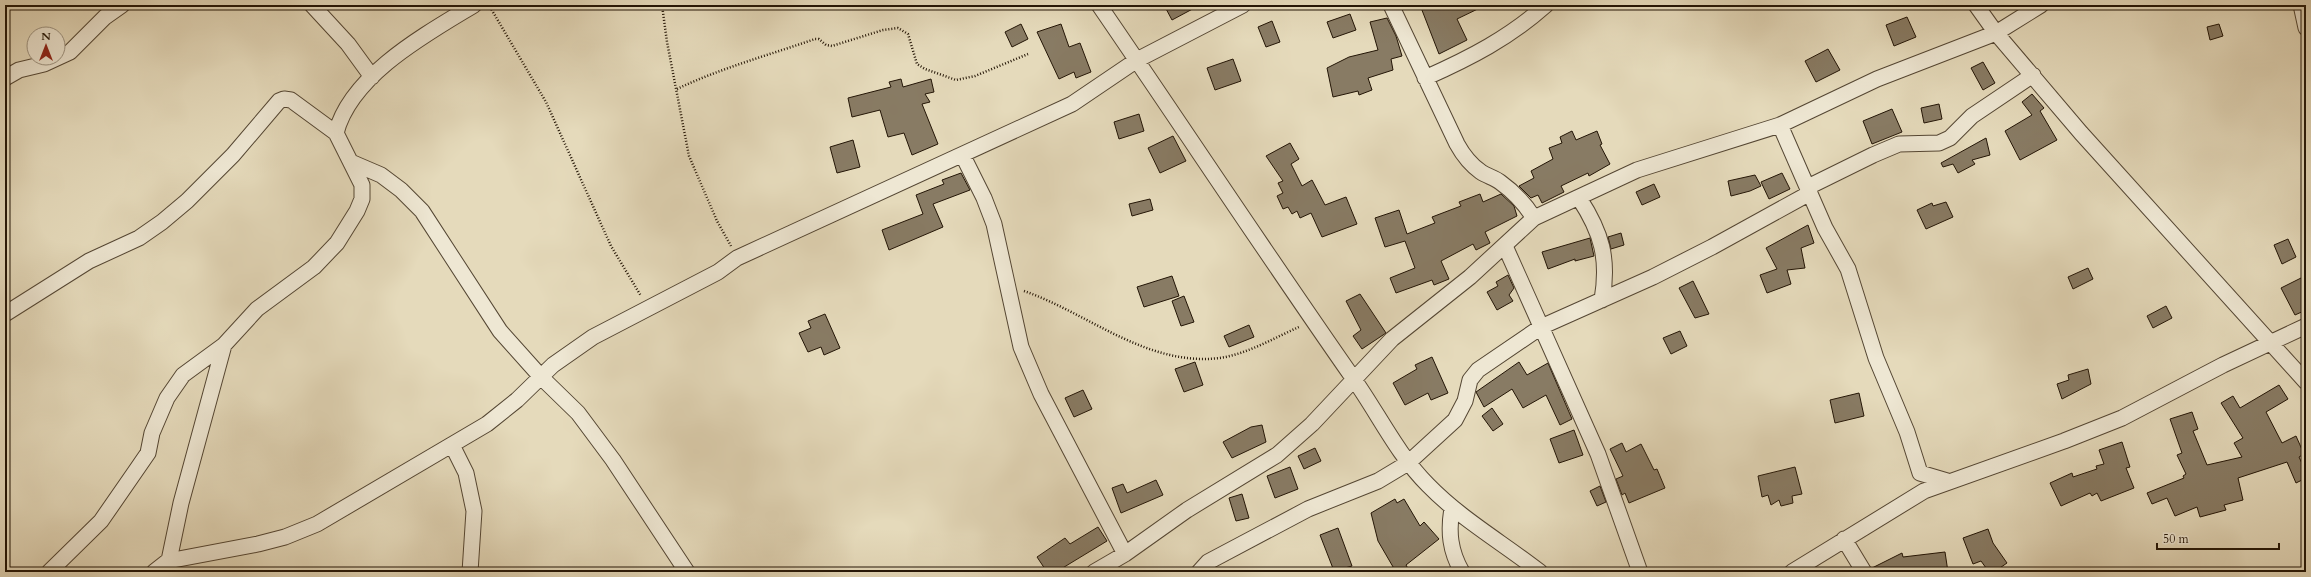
<svg xmlns="http://www.w3.org/2000/svg" width="2311" height="577" font-family="Cardo,serif">
<rect width="100%" height="100%" fill="#e5dabb"/>
<filter id="stains"><feTurbulence type="fractalNoise" baseFrequency=".005" numOctaves="4"/><feColorMatrix values="0 0 0 0 .2 0 0 0 0 .09 0 0 0 0 .02 0 0 0 .5 -.17"/></filter>
<radialGradient id="worn" r=".72"><stop offset=".6" stop-color="#630" stop-opacity="0"/><stop offset="1" stop-color="#630" stop-opacity=".3"/></radialGradient>
<path fill="#887b64" stroke="#231506" d="M1164,5H1200L1172,20Z
M1420,5H1486L1457,19L1467,40L1439,54Z
M1350,14L1356,30L1333,38L1327,22Z
M1907,17L1916,37L1894,46L1886,25Z
M1387,18L1396,36L1402,56L1391,59L1393,70L1368,78L1372,90L1359,95L1358,91L1333,97L1327,68L1349,57L1378,50L1370,22Z
M1272,21L1280,42L1266,47L1258,27Z
M1021,24L1028,39L1012,47L1005,32Z
M1061,24L1069,47L1080,43L1091,72L1076,78L1074,72L1059,79L1037,32Z
M2219,24L2223,36L2210,40L2207,27Z
M1828,49L1840,70L1816,82L1805,61Z
M1233,59L1241,81L1215,90L1207,68Z
M1983,62L1995,83L1983,90L1971,68Z
M901,79L903,87L931,79L934,92L925,94L930,102L922,104L938,144L912,155L904,133L888,137L880,110L852,117L848,98L891,87L889,82Z
M2032,94L2044,108L2040,111L2057,140L2020,160L2005,131L2032,115L2022,102Z
M1939,104L1942,119L1924,123L1921,108Z
M1892,109L1902,132L1872,144L1863,121Z
M1139,114L1144,131L1119,139L1114,122Z
M1572,131L1576,140L1597,131L1602,144L1600,145L1610,164L1589,176L1588,173L1561,186L1564,192L1542,203L1538,195L1531,198L1519,186L1534,178L1531,171L1553,159L1549,148L1562,143L1560,137Z
M1173,136L1186,161L1160,173L1148,148Z
M1986,138L1990,155L1972,160L1975,164L1958,173L1953,164L1943,167L1941,163Z
M853,140L860,167L837,173L830,147Z
M1290,143L1299,159L1291,164L1302,186L1312,180L1325,205L1346,197L1357,224L1322,237L1311,213L1300,218L1297,211L1292,214L1288,207L1283,209L1277,196L1283,193L1278,183L1283,181L1266,156Z
M961,173L970,190L933,204L943,227L889,250L882,230L923,214L916,195L944,184L942,180Z
M1782,173L1790,189L1769,199L1761,182Z
M1755,175L1761,186L1750,191L1731,196L1728,181Z
M1654,184L1660,197L1642,205L1636,192Z
M1480,194L1483,202L1501,194L1514,206L1517,216L1485,232L1490,243L1476,250L1473,244L1441,261L1449,279L1434,285L1432,280L1396,293L1390,278L1415,268L1405,241L1385,247L1375,218L1399,210L1407,234L1435,223L1432,217L1461,206L1459,202Z
M1150,199L1153,210L1132,216L1129,204Z
M1946,202L1953,217L1926,229L1917,210L1932,203L1933,206Z
M1808,225L1814,243L1801,248L1805,268L1787,270L1791,284L1767,293L1760,275L1777,269L1766,248Z
M1621,233L1624,245L1611,249L1608,237Z
M1590,238L1594,256L1575,261V259L1548,269L1542,252Z
M2288,239L2296,257L2282,264L2274,245Z
M2088,268L2093,279L2073,289L2068,277Z
M1508,275L1514,288L1509,295L1513,301L1497,310L1487,292L1498,286L1496,282Z
M1172,276L1179,296L1144,307L1137,287Z
M2301,278L2306,287V310L2295,315L2281,288Z
M1693,281L1709,314L1695,318L1679,288Z
M1360,294L1386,333L1362,349L1353,336L1361,330L1346,301Z
M1184,296L1194,322L1181,326L1172,301Z
M2166,306L2172,318L2153,328L2147,316Z
M825,314L840,348L824,355L821,347L808,352L799,333L811,328L808,321Z
M1249,325L1254,337L1229,347L1224,336Z
M1680,331L1687,346L1671,354L1663,338Z
M1432,357L1448,393L1431,400L1428,393L1405,405L1393,383L1417,369L1415,365Z
M1195,362L1203,385L1184,392L1175,369Z
M1519,362L1527,375L1548,363L1572,419L1560,425L1546,395L1523,408L1512,389L1484,407L1476,392Z
M2088,369L2091,384L2062,399L2057,384L2069,380L2068,375Z
M2279,385L2288,399L2266,412L2282,443L2296,436L2304,454L2299,457L2306,472V478L2296,483L2287,462L2238,478L2243,500L2224,505L2226,510L2200,517L2197,507L2175,516L2167,498L2152,504L2147,493L2184,478L2183,476L2186,474L2177,455L2182,453L2170,419L2192,412L2198,429L2193,431L2207,465L2242,457L2234,443L2243,438L2221,403L2233,396L2240,408Z
M1083,390L1092,409L1074,417L1065,398Z
M1859,393L1864,416L1835,423L1830,400Z
M1492,408L1503,424L1493,431L1482,416Z
M1262,425L1266,442L1232,458L1223,442L1251,427Z
M1574,430L1583,455L1559,463L1550,439Z
M2122,442L2130,467L2126,468L2134,488L2101,501L2097,493L2092,496L2090,493L2061,506L2050,483L2072,473L2073,477L2097,469L2096,466L2104,464L2099,450Z
M1622,443L1626,452L1641,444L1654,470L1657,469L1665,488L1629,503L1625,493L1622,495L1616,479L1623,476L1610,449Z
M1315,448L1321,461L1304,469L1298,456Z
M1290,467L1298,489L1275,498L1267,476Z
M1795,467L1802,494L1792,496L1793,503L1781,506L1779,500L1771,505L1768,495L1762,497L1758,476Z
M1156,480L1163,495L1121,513L1112,488L1123,484L1127,493Z
M1600,486L1606,502L1597,506L1590,491Z
M1242,494L1249,518L1236,521L1229,498Z
M1395,499L1397,503L1404,499L1420,526L1424,522L1439,539L1406,565L1410,572H1396L1378,541L1371,513Z
M1098,527L1107,541L1056,572H1047L1037,557L1065,538L1070,544Z
M1338,528L1352,566L1334,571L1320,535Z
M1988,529L1993,543L2007,563L1994,572H1989L1981,561L1973,564L1963,538Z
M1945,552L1948,572H1873L1872,568L1902,553L1903,557Z"/>
<g fill="none" stroke-linecap="round" stroke-linejoin="round">
<defs>
<path id="street" d="M312,5L348,44L372,77
M1099,5C1184,129 1267,255 1353,378C1378,413 1397,454 1428,485C1461,519 1503,543 1540,572
M1391,5L1457,144C1463,155 1471,165 1481,172C1487,176 1495,178 1500,182C1514,192 1525,204 1534,218
M1976,5L1996,33L2081,133L2306,382
M2301,5L2306,28
M5,78L19,70L44,64L70,52L105,17L122,5
M1425,78C1470,58 1509,38 1546,5
M1780,125L1825,228L1848,269L1876,358L1907,432L1920,473L1947,481
M963,156L984,198L994,224L1021,347L1041,394L1125,554
M353,163L381,175L401,190L422,211L500,331L542,378L578,413L613,460L687,572
M1808,187L1873,155L1899,144L1939,143L1950,138L1972,116L2033,75
M1579,198C1602,233 1609,259 1602,300
M1505,246L1598,454L1640,572
M5,314L89,261L139,238L162,222L187,201L233,155L279,101L284,99L291,100L336,133
M452,445L466,473L474,511L470,572
M1452,508C1448,532 1450,551 1462,572
M1844,539L1864,572
M167,570L181,503L224,345L257,309L314,267L337,243L357,211L362,199V185L336,133C351,75 426,34 474,5
M49,572L101,521L137,469L148,453L152,433L167,398L183,375L224,345
M154,572L168,561L258,544L285,537L317,524L487,424L517,400L553,365L593,337L718,272L737,258L1072,104L1137,60L1243,5
M1094,572L1125,554L1187,510L1277,455L1312,424L1392,339L1470,277L1534,218L1637,170L1780,125L1877,79L1996,33L2041,5
M1199,572L1208,562L1308,509L1378,481L1408,463L1455,420L1465,401L1470,380L1478,370L1541,327L1653,277L1712,247L1810,193
M1792,572L1924,491L2064,441L2122,418L2223,365L2306,326"/>
</defs>
<use href="#street" stroke="#544633" stroke-width="17"/>
<path stroke="#231506" stroke-width="2.5" stroke-dasharray="1 2" stroke-linecap="butt" d="M662,5L667,42L689,156L717,221L731,246
M490,7L546,102L611,246L641,296
M677,89C721,68 769,55 815,39H819L826,45L832,46L883,30L898,28L908,34L917,64L925,69L956,80L975,76L1028,54
M1024,291C1088,313 1147,367 1220,358C1247,354 1274,338 1299,327"/>
<use href="#street" stroke="#eee7d3" stroke-width="15"/>
</g>
<rect width="2311" height="577" fill="none" stroke="#e5dabb" stroke-width="20"/>
<rect x="6" y="6" width="2299" height="565" fill="none" stroke="#231506" stroke-width="2"/>
<rect x="10" y="10" width="2291" height="557" fill="none" stroke="#231506"/>
<g transform="translate(46 46)"><circle r="19" fill="#eee7d3" stroke="#9d9381"/>
<path d="M0-3L7 15L0 10L-7 15Z" fill="#8f2418"/>
<text y="-6" font-size="11" font-weight="bold" text-anchor="middle" fill="#231506">N</text>
</g>
<path d="M2157 543v6h122v-6" fill="none" stroke="#231506" stroke-width="2"/>
<text x="2163" y="543" font-size="12" fill="#231506" stroke="#eee7d3" stroke-width="3" paint-order="stroke">50 m</text>
<rect width="100%" height="100%" filter="url(#stains)"/>
<rect width="100%" height="100%" fill="url(#worn)"/>
</svg>
